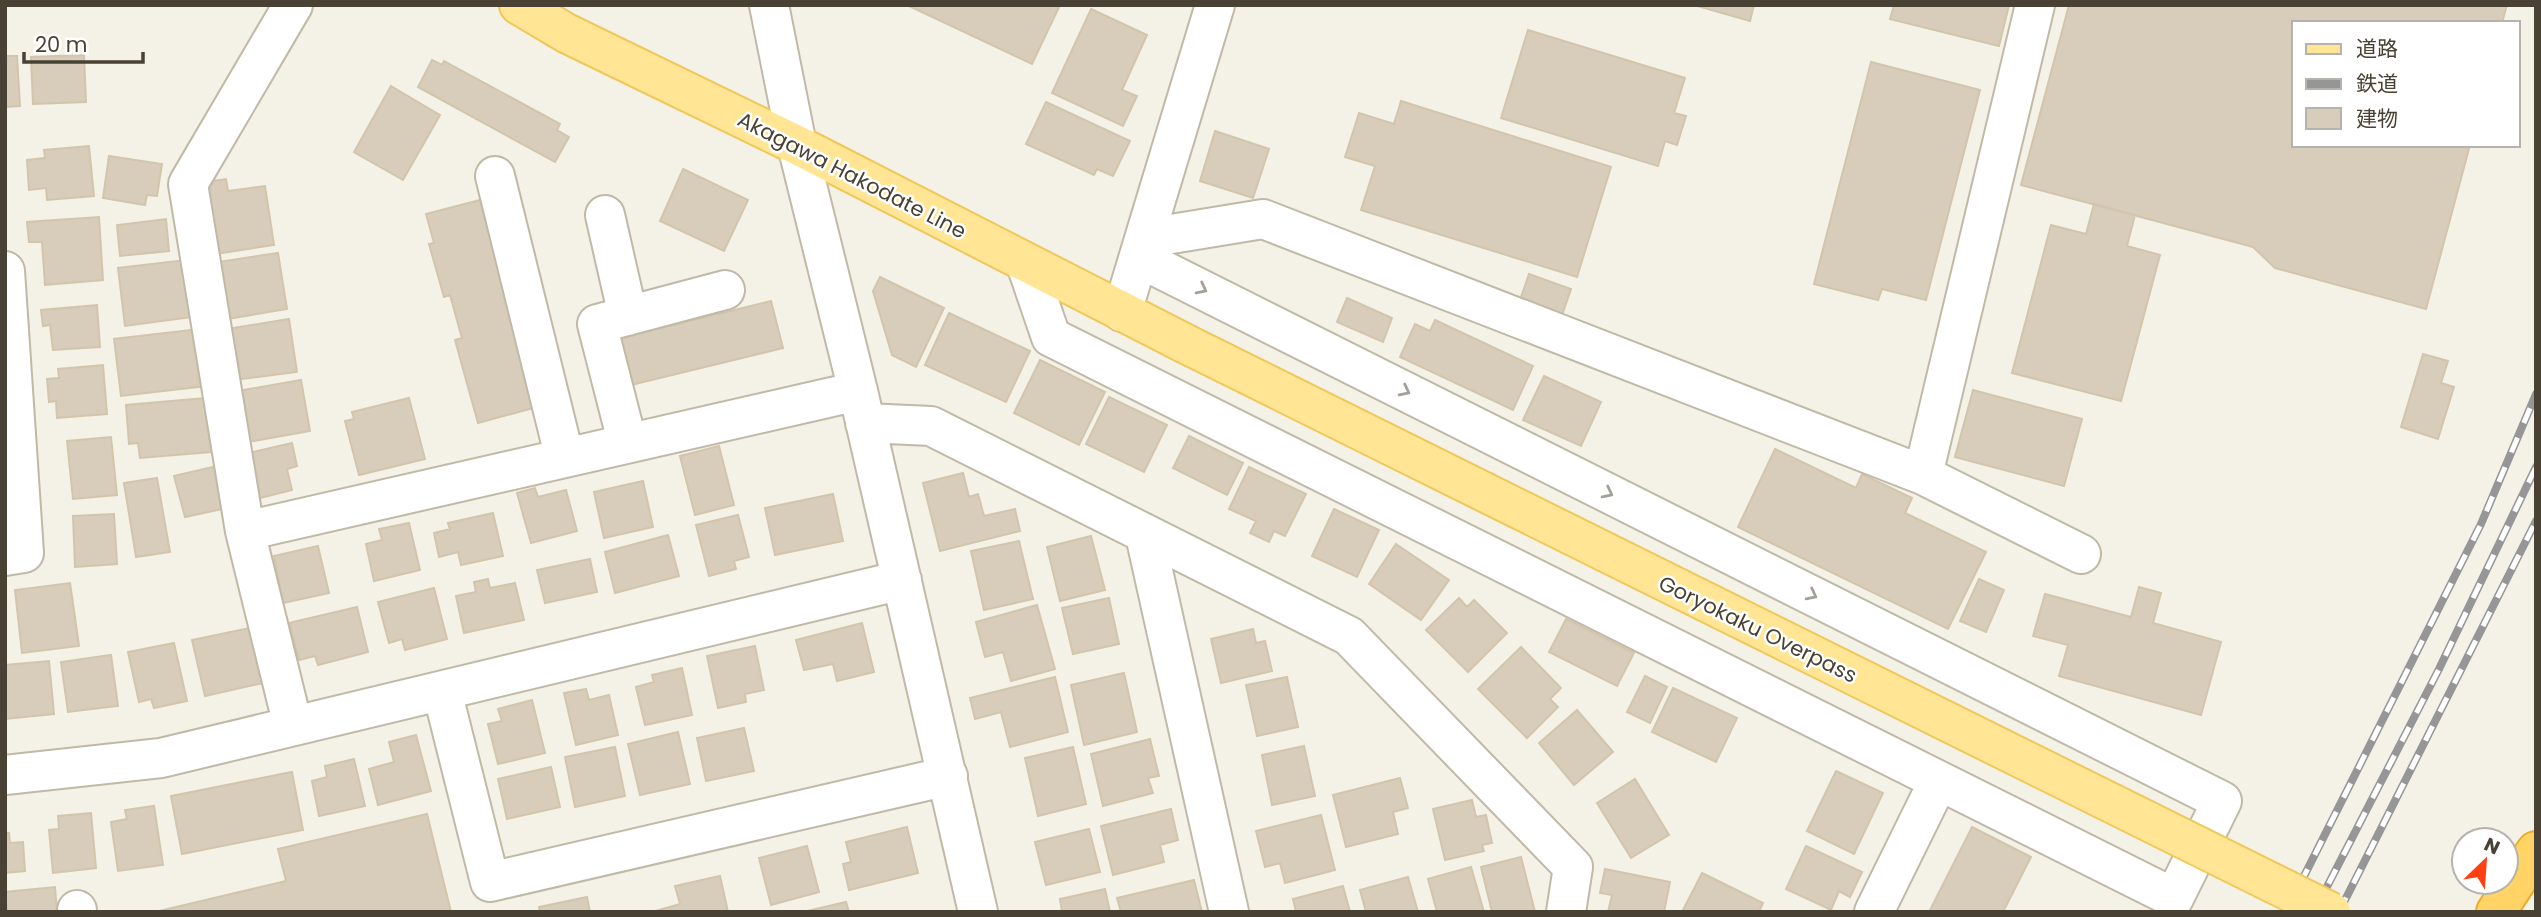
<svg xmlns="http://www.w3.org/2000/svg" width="2541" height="917" font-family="Poppins,'Noto Sans JP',sans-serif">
<rect width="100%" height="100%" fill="#f4f1e6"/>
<path fill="#d7cdba" stroke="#d2c5ac" stroke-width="2" d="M907,5H1060L1032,64Z
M1694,5H1754L1750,21Z
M1894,5H2009L1999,46L1890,19Z
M2069,5H2507L2502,23H2294V145H2470L2426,309L2275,268L2253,247L2021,185Z
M1091,9L1147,35L1122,90L1137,96L1123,126L1052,93Z
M1528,30L1685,78L1674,113L1686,116L1677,145L1665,141L1658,166L1501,118Z
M84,55L86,102L33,104L31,57Z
M5,56H17L20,106L5,107Z
M432,60L442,65L444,61L560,124L557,130L569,137L555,162L418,87Z
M1871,62L1980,90L1926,300L1882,289L1878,300L1814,284Z
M391,86L440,115L403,180L354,152Z
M1401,101L1611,167L1577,277L1361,210L1375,166L1345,157L1359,113L1394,124Z
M1046,102L1130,141L1113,176L1097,169L1094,175L1026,144Z
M1215,131L1269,149L1253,198L1200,181Z
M89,146L94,196L47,200L46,188L29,190L27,160L45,158L44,150Z
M109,156L162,164L157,196L147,195L145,205L103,198Z
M683,169L748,200L724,251L660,221Z
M226,179L228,191L265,186L274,245L215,254L204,182Z
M480,200L537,407L478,423L455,340L462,338L450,295L444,297L429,244L434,243L426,214Z
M2094,204L2135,215L2127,246L2160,255L2121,401L2012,373L2051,225L2086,234Z
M99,217L103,280L45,285L42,242H29L27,222Z
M166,219L169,251L120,256L117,225Z
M278,253L287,309L227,319L218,262Z
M186,260L193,317L125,326L118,268Z
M1529,274L1571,289L1560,321L1518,306Z
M880,277L944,308L916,367L892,355L873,291Z
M1347,298L1392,318L1383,342L1337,322Z
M771,301L783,348L631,385L620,338Z
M97,305L100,347L53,350L50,325L43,326L41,310Z
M949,313L1030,351L1006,402L925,365Z
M289,319L297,372L234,380L227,329Z
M1435,320L1533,366L1513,410L1400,357L1415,324L1430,331Z
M199,329L206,386L121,396L114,339Z
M2423,354L2448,361L2441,383L2454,387L2438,439L2401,427Z
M1040,360L1105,392L1079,445L1014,413Z
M103,365L107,414L57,418L56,401L49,402L47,379L59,378L58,369Z
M1544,376L1601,402L1581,446L1523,420Z
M301,380L310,431L242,443L232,392Z
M1973,390L2082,419L2064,486L1955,457Z
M1109,397L1167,425L1144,472L1086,444Z
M205,398L211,452L140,458L138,443L129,444L126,405Z
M409,398L425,459L359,475L345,421L354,419L352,412Z
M1189,436L1243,463L1227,495L1173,468Z
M111,437L117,495L73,499L67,441Z
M292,443L297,466L287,469L292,490L260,498L249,453Z
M719,446L734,505L695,515L680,456Z
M1775,449L1856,488L1862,474L1912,498L1905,513L1986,552L1948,629L1738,527Z
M217,466L227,508L185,517L174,476Z
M1249,467L1306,494L1285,536L1274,531L1269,542L1250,533L1256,521L1229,509Z
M963,473L969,497L978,494L984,516L1015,509L1020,531L940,551L923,483Z
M157,478L170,552L136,557L124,483Z
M643,481L653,527L604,538L594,492Z
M535,488L538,497L566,490L577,531L531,543L517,493Z
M833,494L843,541L775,555L765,508Z
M1334,509L1379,530L1357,577L1312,556Z
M493,513L503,556L461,565L458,552L439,557L434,533L450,529L448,523Z
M114,514L117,564L75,567L73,516Z
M738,515L749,557L734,561L736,569L709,576L696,525Z
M409,523L420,570L374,581L366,544L382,540L379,529Z
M668,535L679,576L615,593L605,552Z
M1091,536L1105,590L1060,601L1047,547Z
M1019,541L1033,599L984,610L971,551Z
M1396,544L1449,580L1421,620L1369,584Z
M318,546L329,593L283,603L274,556Z
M590,559L597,592L545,603L537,570Z
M488,579L490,588L515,583L524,620L464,633L456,596L476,592L474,582Z
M1979,579L2004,590L1986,632L1960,621Z
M70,583L79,646L22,653L15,590Z
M2139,587L2161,593L2153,623L2221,642L2201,715L2059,676L2068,645L2033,636L2045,594L2131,617Z
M434,588L447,639L405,650L402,639L389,643L378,602Z
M1109,598L1119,644L1073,654L1062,608Z
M1459,598L1467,607L1474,600L1507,633L1468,672L1426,630Z
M1037,605L1055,669L1011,681L1003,652L985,657L976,622Z
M357,607L368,652L318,665L315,656L299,660L289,623Z
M1566,619L1634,653L1617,686L1549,652Z
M862,623L874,672L837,681L833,664L804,670L796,640Z
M250,628L263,683L205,696L192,640Z
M1253,629L1256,643L1265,641L1272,671L1221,683L1211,639Z
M174,643L187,701L154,708L151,699L139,702L128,652Z
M755,646L764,690L745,694L746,702L718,708L707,656Z
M1521,647L1561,688L1550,699L1558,707L1527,738L1478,689Z
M111,655L118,706L68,712L61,662Z
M49,661L54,714L5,719V665Z
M682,668L692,715L645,725L636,687L654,682L652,675Z
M1124,673L1137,732L1084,745L1071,685Z
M1645,676L1667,687L1650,723L1627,712Z
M1055,677L1068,732L1010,747L1001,712L975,719L970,698Z
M1287,677L1298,727L1257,736L1246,685Z
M1673,688L1737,718L1716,762L1652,732Z
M586,689L589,700L609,695L618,735L576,745L564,693Z
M532,700L545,753L498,764L488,724L502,721L498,709Z
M1577,710L1613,752L1574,785L1539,743Z
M744,728L754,771L706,781L697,738Z
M678,732L690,784L640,795L628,744Z
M416,735L431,791L378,805L369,769L394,762L389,742Z
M1150,739L1159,776L1148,778L1153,793L1103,806L1091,754Z
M1304,746L1315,796L1272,805L1262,755Z
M615,747L625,796L575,807L565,757Z
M1073,747L1086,804L1038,816L1025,758Z
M354,759L365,806L319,816L312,781L327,777L325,766Z
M551,767L560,807L507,819L498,779Z
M1836,771L1883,793L1854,854L1807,831Z
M292,772L303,830L182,854L171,796Z
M1400,778L1408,808L1393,812L1398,834L1346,847L1333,795Z
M1635,779L1669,835L1631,858L1597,803Z
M1472,800L1476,817L1486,815L1492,843L1482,845L1484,851L1445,860L1433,809Z
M154,806L163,865L118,871L111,822L127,819L125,810Z
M1171,809L1178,840L1160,845L1164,862L1113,875L1101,826Z
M91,813L96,868L53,873L49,830L59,829L58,816Z
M427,814L451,912H155L286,881L278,849Z
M1321,815L1335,870L1285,883L1280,863L1265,867L1256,831Z
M907,827L918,873L849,890L843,864L851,862L846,842Z
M1972,827L2031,857L2003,912H1929Z
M1089,829L1100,872L1046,885L1035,842Z
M5,833H9L10,843L23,842L25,871L5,873Z
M807,846L819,892L771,905L759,858Z
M1806,846L1862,872L1850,897L1839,891L1831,910L1786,889Z
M1521,857L1535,912H1492L1481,867Z
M1471,867L1484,912H1437L1428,879Z
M1605,869L1670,882L1664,912H1608L1612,895L1600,893Z
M1702,873L1763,903L1759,912H1682Z
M720,876L728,912H652L680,904L675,886Z
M1408,877L1418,912H1366L1360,890Z
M1194,880L1202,912H1121L1117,898Z
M1343,886L1350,912H1296L1293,899Z
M55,887L57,912H7L5,892Z
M1105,889L1110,912H1062L1060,899Z
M587,897L590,912H540L539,907Z
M846,902L849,912H803Z"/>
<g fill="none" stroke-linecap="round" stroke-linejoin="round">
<defs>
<path id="minor" d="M293,5L188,184L245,531L858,391
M769,5L797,145L858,391L978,912
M495,176L564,455
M605,215L628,316
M1147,238L1263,219L1923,475L2081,554
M1026,264L1051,337L2174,898L2222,801L1141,259
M5,271L24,553L5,556
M1122,312L1215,5
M865,423L931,426L1349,636L1573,867L1566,912
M627,441L597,324L725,290
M1923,475L2035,5
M245,531L293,726
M1145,535L1229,912
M442,691L490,882L948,776
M5,775L161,758L902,580
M77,910V912
M1874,912L1938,782"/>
<path id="major" d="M519,5L566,33L797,145L1186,344"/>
<path id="highway" d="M2496,912L2536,851"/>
</defs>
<use href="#minor" stroke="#c1b9a7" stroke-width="42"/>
<use href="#major" stroke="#efc859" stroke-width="42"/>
<use href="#highway" stroke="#ecac28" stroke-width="42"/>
<use href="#minor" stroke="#fff" stroke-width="38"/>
<use href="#major" stroke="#ffe594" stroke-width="38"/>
<use href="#highway" stroke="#ffd366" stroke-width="38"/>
<defs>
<path id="rail" d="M2286,912L2481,524L2536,394
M2314,912L2439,669L2536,467
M2339,912L2536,521"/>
</defs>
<use href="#rail" stroke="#969696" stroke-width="8"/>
<use href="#rail" stroke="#fff" stroke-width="5" stroke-dasharray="16" stroke-linecap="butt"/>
<defs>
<path id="major-bridge" d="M1186,344L2331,912"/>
</defs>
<use href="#major-bridge" stroke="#efc859" stroke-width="42" stroke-linecap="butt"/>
<use href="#major-bridge" stroke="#ffe594" stroke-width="38"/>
</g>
<defs><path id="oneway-chevron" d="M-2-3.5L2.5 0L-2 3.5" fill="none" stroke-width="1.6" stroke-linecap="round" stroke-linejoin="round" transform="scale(1.75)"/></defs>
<g stroke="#a4a09a">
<use href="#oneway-chevron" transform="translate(1202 289) rotate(27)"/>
<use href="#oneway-chevron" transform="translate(1405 391) rotate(27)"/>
<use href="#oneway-chevron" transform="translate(1608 493) rotate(27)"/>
<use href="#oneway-chevron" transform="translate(1812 595) rotate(27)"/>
</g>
<g text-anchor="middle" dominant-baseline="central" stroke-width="5" stroke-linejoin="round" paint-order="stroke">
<g font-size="21" fill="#484134" stroke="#fff">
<text transform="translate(852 175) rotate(27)">Akagawa Hakodate Line</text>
<text transform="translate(1758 629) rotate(26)">Goryokaku Overpass</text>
</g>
</g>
<rect width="2541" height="917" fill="none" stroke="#484134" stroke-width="14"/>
<rect x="2292" y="21" width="228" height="126" fill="#ffffff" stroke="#b6b3ae" stroke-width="2"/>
<rect x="2306" y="44" width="35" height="10" fill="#ffe594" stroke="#b6b3ae" stroke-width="2"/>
<text x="2356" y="56" font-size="21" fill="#484134">道路</text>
<rect x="2306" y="79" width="35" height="10" fill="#969696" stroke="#b6b3ae" stroke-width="2"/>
<text x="2356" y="91" font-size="21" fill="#484134">鉄道</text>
<rect x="2306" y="108" width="35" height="21" fill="#d7cdba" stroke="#b6b3ae" stroke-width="2"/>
<text x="2356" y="126" font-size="21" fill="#484134">建物</text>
<g transform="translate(2485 861) rotate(25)"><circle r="33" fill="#ffffff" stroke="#b6b3ae" stroke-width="2"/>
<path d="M0-5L12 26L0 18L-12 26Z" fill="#ff4012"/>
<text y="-10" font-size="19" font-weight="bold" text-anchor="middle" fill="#484134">N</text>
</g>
<path d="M24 52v10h119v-10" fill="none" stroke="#484134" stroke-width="3.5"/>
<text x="35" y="52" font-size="21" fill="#484134" stroke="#ffffff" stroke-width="5" paint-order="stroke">20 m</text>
</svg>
